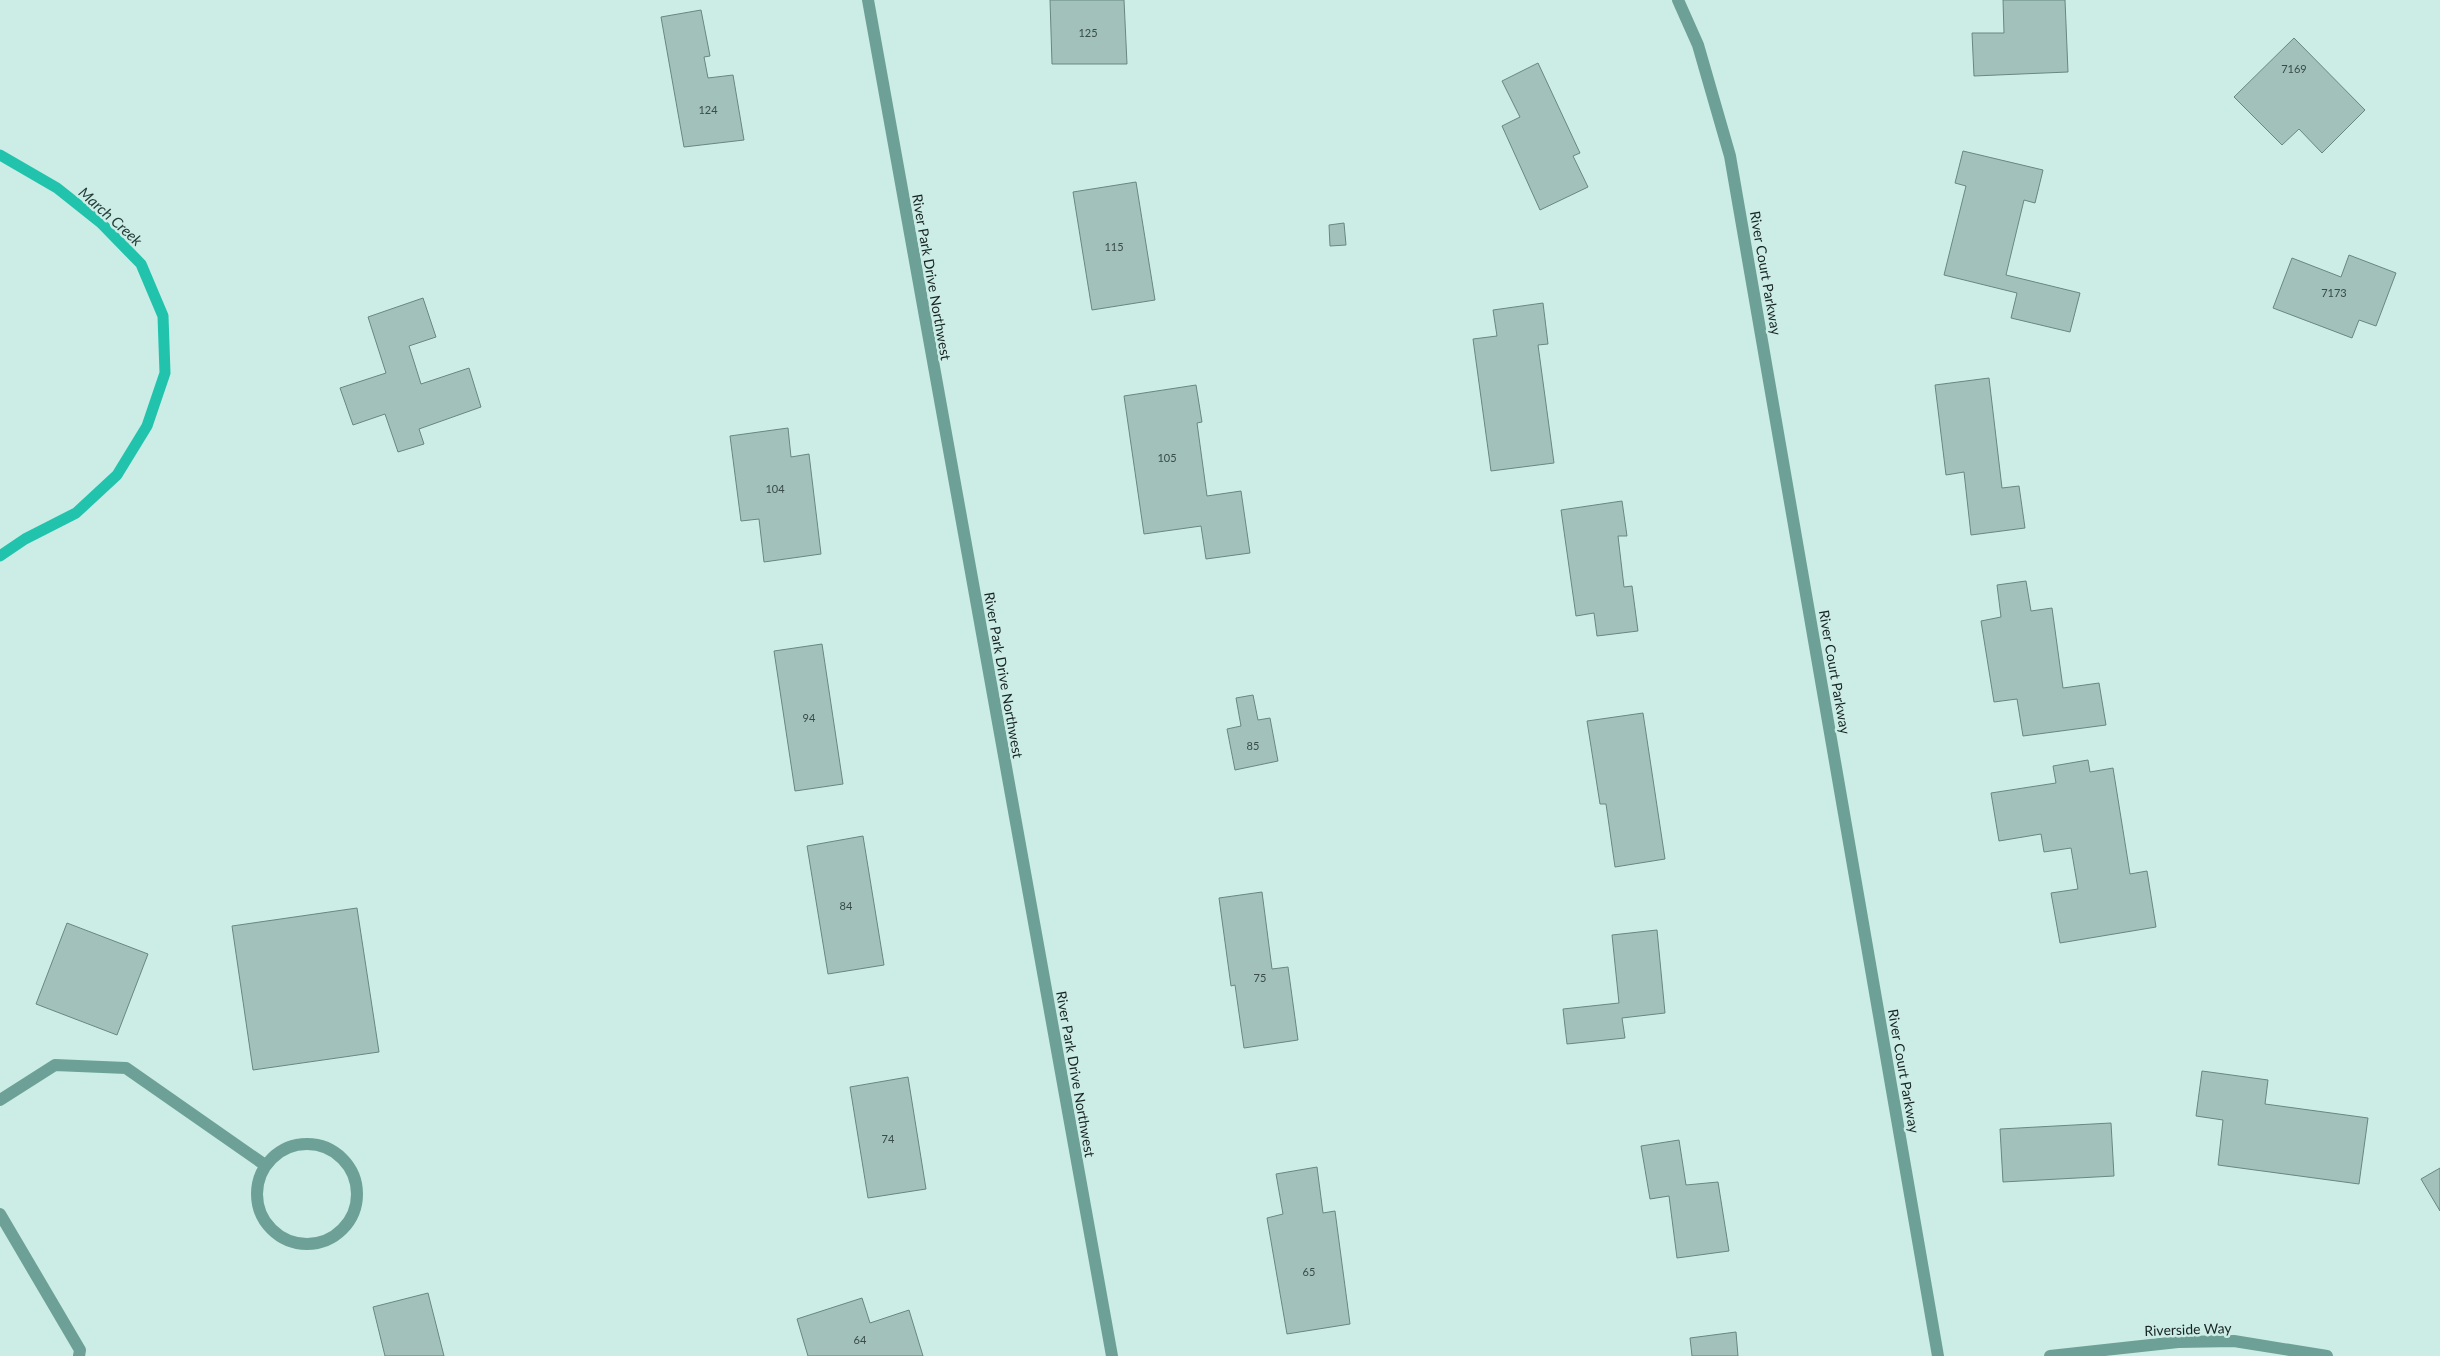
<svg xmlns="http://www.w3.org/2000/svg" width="2440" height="1356" font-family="Lato,sans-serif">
<rect width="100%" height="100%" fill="#ccede6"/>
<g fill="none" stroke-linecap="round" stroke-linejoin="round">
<path stroke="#22c3ad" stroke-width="11" d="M0,155L57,188L101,223L141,264L163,316L165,373L147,426L117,475L76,513L25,539L0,556"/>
</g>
<path fill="#a1c1ba" stroke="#698781" d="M1050,0H1124L1127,64H1052Z
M2003,0H2065L2068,72L1974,76L1972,33H2004Z
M701,10L710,56L704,57L708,78L733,75L744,140L684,147L661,17Z
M2294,38L2365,110L2322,153L2299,129L2282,145L2234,97Z
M1538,63L1580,153L1573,156L1588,187L1540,210L1502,126L1520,117L1502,81Z
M1963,151L2043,170L2035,203L2024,200L2006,275L2080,293L2070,332L2011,318L2017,293L1944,275L1966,186L1955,183Z
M1136,182L1155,300L1092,310L1073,192Z
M1344,223L1346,245L1330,246L1329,225Z
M2349,255L2396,273L2376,326L2359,320L2352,338L2273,308L2292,258L2341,277Z
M423,298L436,337L409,346L421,384L469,368L481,407L419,429L424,444L398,452L385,414L353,425L340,388L386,373L368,317Z
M1543,303L1548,344L1538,345L1554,463L1491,471L1473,339L1497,336L1493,310Z
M1989,378L2002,488L2019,486L2025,528L1971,535L1964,472L1946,475L1935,385Z
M1196,385L1202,422L1197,423L1207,496L1241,491L1250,553L1206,559L1201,526L1144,534L1124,396Z
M788,428L791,457L809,454L821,554L764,562L759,519L741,521L730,436Z
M1622,501L1627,536H1618L1624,587L1632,586L1638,631L1597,636L1594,613L1576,616L1561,510Z
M2026,581L2031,611L2052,608L2063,688L2099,683L2106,725L2023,736L2017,699L1994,702L1981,621L2001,617L1997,585Z
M822,644L843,784L795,791L774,651Z
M1253,695L1258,720L1270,718L1278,761L1235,770L1227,729L1241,726L1236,698Z
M1643,713L1665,859L1615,867L1606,804H1600L1587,721Z
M2088,760L2090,772L2113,768L2130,874L2147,871L2156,927L2060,943L2051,893L2078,889L2071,848L2044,852L2041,834L1999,841L1991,793L2056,783L2053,766Z
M863,836L884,965L828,974L807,846Z
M1262,892L1272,969L1288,967L1298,1040L1244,1048L1235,985L1231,986L1219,898Z
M357,908L379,1052L253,1070L232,926Z
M67,923L148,954L117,1035L36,1004Z
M1657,930L1665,1013L1622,1018L1625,1038L1567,1044L1563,1009L1619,1003L1612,935Z
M2202,1071L2268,1080L2265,1104L2368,1118L2359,1184L2218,1165L2223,1120L2196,1116Z
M908,1077L926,1189L868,1198L850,1087Z
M2111,1123L2114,1176L2003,1182L2000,1129Z
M1679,1140L1686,1185L1718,1182L1729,1251L1677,1258L1669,1196L1650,1199L1641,1146Z
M1317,1167L1323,1213L1335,1211L1350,1324L1287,1334L1267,1218L1283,1214L1276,1174Z
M2440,1168V1211L2421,1179Z
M428,1293L444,1356H385L373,1307Z
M862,1298L870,1323L909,1310L923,1356H808L797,1319Z
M1736,1332L1738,1356H1692L1690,1338Z"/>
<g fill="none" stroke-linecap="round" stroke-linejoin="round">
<path stroke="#6da197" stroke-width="12" d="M868,0L1112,1356
M1678,0L1698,45L1730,156L1938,1356
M0,1100L55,1065L126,1068L265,1165
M257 1194a50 50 0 1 1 100 0a50 50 0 1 1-100 0Z
M0,1214L80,1350L79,1356
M2050,1356L2178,1342L2234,1341L2327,1356"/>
</g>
<g text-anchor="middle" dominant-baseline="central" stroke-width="5" stroke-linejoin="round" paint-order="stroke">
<g font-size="11" fill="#3a4b48">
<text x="1088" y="32">125</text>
<text x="2294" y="68">7169</text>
<text x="708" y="109">124</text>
<text x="1114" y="246">115</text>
<text x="2334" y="292">7173</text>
<text x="1167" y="457">105</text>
<text x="775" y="488">104</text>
<text x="809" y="717">94</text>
<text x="1253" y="745">85</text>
<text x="846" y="905">84</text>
<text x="1260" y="977">75</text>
<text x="888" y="1138">74</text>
<text x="1309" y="1271">65</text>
<text x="860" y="1339">64</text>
</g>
<g font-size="14" fill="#182422" stroke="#ccede6">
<text transform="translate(1766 273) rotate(80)">River Court Parkway</text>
<text transform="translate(932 277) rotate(80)">River Park Drive Northwest</text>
<text transform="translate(1835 672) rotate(80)">River Court Parkway</text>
<text transform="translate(1004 675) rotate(80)">River Park Drive Northwest</text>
<text transform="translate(1904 1071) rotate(80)">River Court Parkway</text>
<text transform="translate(1076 1074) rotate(80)">River Park Drive Northwest</text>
<text transform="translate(2188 1329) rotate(-2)">Riverside Way</text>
</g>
<g font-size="15" font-style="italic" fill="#253d38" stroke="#ccede6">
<text transform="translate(111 216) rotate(42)">March Creek</text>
</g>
</g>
</svg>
